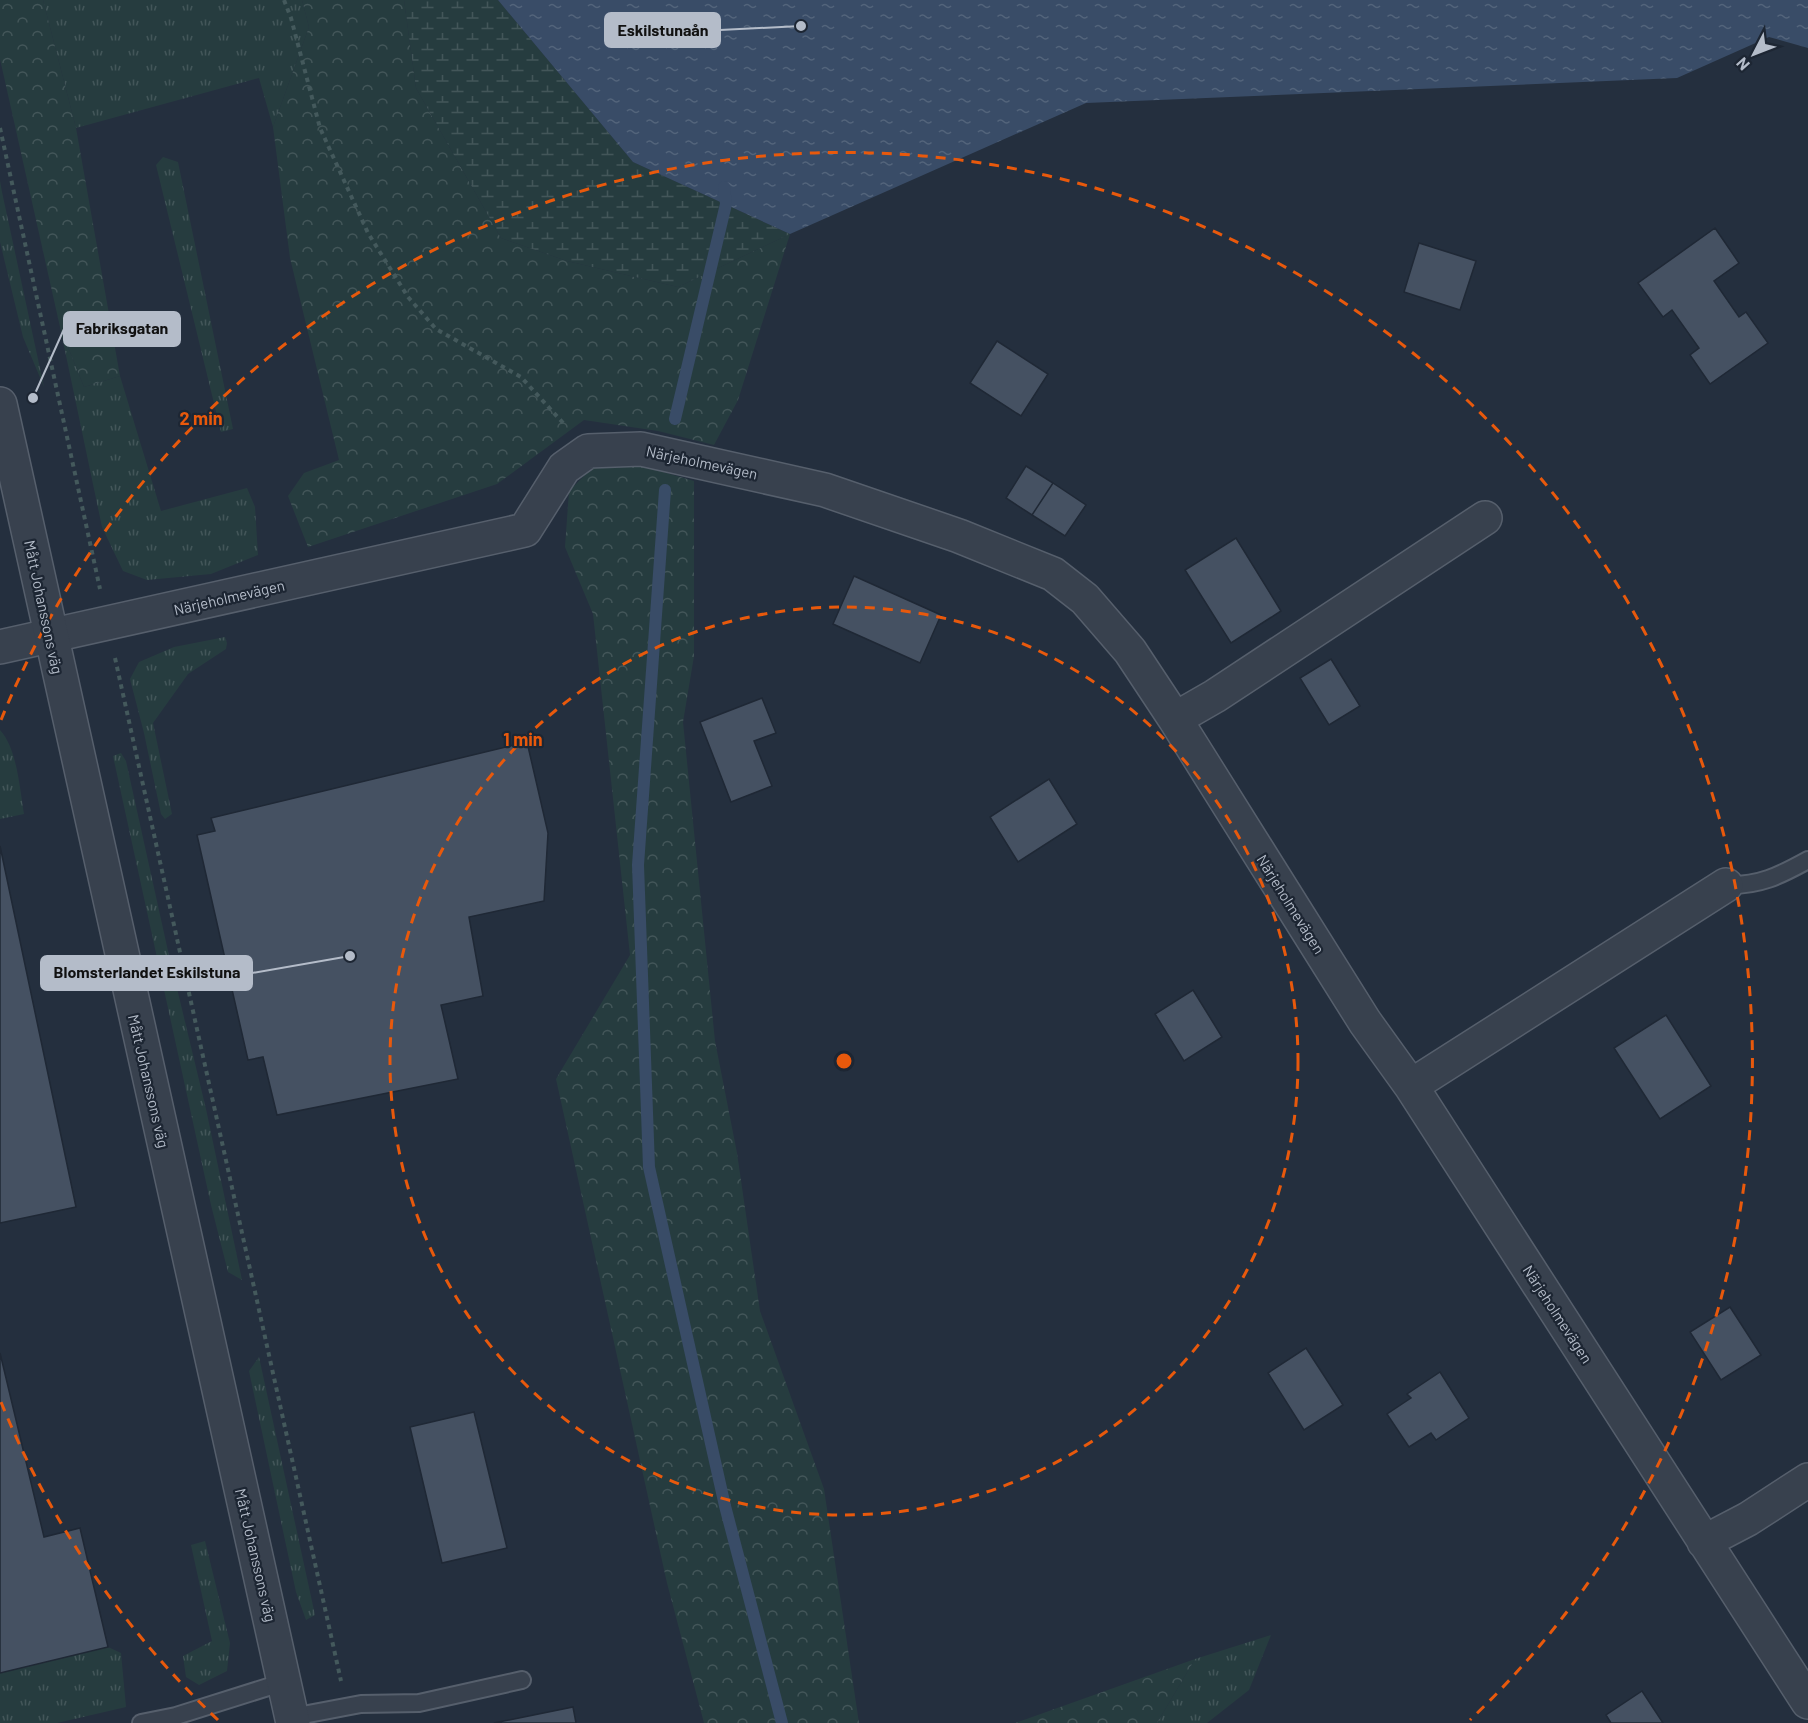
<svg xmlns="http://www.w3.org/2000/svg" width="1808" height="1723" font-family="Barlow,sans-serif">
<defs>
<pattern id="grass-tufts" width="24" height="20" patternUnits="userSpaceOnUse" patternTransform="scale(1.5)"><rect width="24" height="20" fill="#263c3f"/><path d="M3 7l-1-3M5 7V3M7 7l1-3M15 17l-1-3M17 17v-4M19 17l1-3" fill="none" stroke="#435659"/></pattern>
<pattern id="forest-crowns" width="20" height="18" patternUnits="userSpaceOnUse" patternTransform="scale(1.5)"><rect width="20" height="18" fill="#263c3f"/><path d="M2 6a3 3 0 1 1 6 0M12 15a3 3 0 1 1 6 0" fill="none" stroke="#435659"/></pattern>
<pattern id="wetland-marsh" width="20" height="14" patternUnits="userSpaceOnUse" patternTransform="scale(1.5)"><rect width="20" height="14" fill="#263c3f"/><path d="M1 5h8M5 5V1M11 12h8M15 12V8" fill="none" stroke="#435659"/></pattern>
<pattern id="water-ripples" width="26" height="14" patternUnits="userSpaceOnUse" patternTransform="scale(1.5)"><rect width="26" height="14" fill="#394c67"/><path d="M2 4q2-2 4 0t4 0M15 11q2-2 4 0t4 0" fill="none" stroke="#53647b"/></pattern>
</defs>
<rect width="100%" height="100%" fill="#242f3e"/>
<path fill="url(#grass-tufts)" d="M43,0H302L309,27L273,127L259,78L76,128Z
M163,157L178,162L233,429L221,432L156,165Z
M0,181L2,192L44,387L23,337L0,242Z
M60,327L84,387L120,376L161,511L247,488L255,507L258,555L211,574L147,580L123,571L102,527Z
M225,637L227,643L226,649L188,674L153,723L172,814L165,819L161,814L144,733L130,679L139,662L174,647Z
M0,730C17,748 20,790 24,814L0,819Z
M121,753L126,761L168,951L206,1109L242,1280L228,1272L211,1205L113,756Z
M259,1357L315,1615L306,1620L296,1592L249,1371Z
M205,1541L230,1643L227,1671L199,1685L186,1677L183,1656L212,1641L191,1545Z
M1271,1635L1249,1690L1207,1723H1157L1195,1659Z
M108,1647L121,1653L126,1707L57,1723H0V1673Z"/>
<path fill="url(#forest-crowns)" d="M0,0H43L76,128L120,376L84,387L60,327L0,59Z
M302,0H404L416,88L501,238L567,261L678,287L790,234L738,400L714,445L658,431L584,420L497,484L308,547L288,496L304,473L339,460L290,258L273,127L309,27Z
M629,462L694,481V656L683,722L715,1041L737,1153L760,1311L824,1489L859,1723H704L667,1583L556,1079L630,955L593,614L565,547L569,491L595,465Z
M1195,1659L1157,1723H1015Z"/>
<path fill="url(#wetland-marsh)" d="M404,0H498L633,162L790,234L678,287L567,261L501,238L416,88Z"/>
<path fill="url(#water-ripples)" d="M498,0H1808V48L1769,37L1677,78L1086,103L790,234L633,162Z"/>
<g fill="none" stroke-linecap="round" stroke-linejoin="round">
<path stroke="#394c67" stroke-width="12" d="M675,419L726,204L724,187
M665,490L638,865L649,1167L725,1506L782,1723"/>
</g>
<path fill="#455162" stroke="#1f2835" stroke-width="1.5" d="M1715,228L1739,263L1714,281L1739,317L1746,312L1768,343L1710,384L1690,355L1699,348L1672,310L1663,317L1638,283Z
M1419,243L1476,261L1460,310L1404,292Z
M997,341L1048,374L1021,416L970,383Z
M1026,466L1053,483L1032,515L1006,498Z
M1053,483L1086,505L1065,536L1032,515Z
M1236,538L1281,611L1231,643L1185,570Z
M854,576L941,615L920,663L833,624Z
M1331,659L1360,706L1329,725L1300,678Z
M762,698L776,733L754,741L772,786L731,802L700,722Z
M527,742L548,833L544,901L469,917L483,996L441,1005L458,1079L277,1115L263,1057L248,1060L197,835L215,831L211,818Z
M1049,779L1077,824L1018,862L990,817Z
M0,846L76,1207L0,1223Z
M1193,990L1222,1037L1184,1061L1155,1014Z
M1666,1015L1711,1086L1660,1119L1614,1048Z
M1730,1307L1761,1355L1721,1380L1690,1332Z
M1306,1348L1343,1405L1304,1430L1268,1373Z
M0,1353L44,1537L80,1528L108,1647L0,1673Z
M1440,1372L1469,1418L1436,1440L1431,1433L1409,1447L1387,1414L1411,1398L1407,1394Z
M474,1412L507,1548L442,1563L410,1427Z
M1642,1691L1663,1723H1611L1606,1715Z
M573,1707L576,1723H494Z"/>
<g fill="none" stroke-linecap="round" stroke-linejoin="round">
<defs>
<path id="service" d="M1726,885C1759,886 1779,876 1808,860
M292,1717L361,1704L419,1703L522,1680
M141,1723L176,1716L284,1682"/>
<path id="minor" d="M0,647L525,530L564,468L588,451L641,449L825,490L959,536L1053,574L1085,599L1130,651L1175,719L1365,1022L1411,1086L1808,1702
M1175,719L1215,696L1485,518
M1411,1086L1726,885
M1704,1542L1748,1519L1808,1480"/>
<path id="tertiary" d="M0,404L293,1723"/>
</defs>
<use href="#service" stroke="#565f6c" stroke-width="20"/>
<use href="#minor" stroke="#565f6c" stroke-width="36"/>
<use href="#tertiary" stroke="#565f6c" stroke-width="36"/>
<path stroke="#44595c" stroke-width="4" stroke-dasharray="4.5 4.5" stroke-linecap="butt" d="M284,0L291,18L320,128L368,233L408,297L436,329L521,377L564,424
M0,128L100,589
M115,658L341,1681"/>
<use href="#service" stroke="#38414e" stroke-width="16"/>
<use href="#minor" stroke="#38414e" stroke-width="33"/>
<use href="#tertiary" stroke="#38414e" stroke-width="33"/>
</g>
<g fill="none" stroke="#e8590c" stroke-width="3" stroke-dasharray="10 8">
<circle cx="844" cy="1061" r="454"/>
<path d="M218 1720A909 909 0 0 1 1 1402M1 720A909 909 0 1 1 1470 1720"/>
</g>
<g text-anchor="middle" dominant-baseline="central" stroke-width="4.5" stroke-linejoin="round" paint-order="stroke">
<g font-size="15" fill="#b4bcc9" stroke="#1d2633">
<text transform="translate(702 462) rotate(12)">Närjeholmevägen</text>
<text transform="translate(229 597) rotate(-13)">Närjeholmevägen</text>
<text transform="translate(44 607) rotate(78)">Mått Johanssons väg</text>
<text transform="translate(1291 904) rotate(58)">Närjeholmevägen</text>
<text transform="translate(149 1081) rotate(77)">Mått Johanssons väg</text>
<text transform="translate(1558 1314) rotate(57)">Närjeholmevägen</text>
<text transform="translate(256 1555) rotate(77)">Mått Johanssons väg</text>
</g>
</g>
<circle cx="844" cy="1061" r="9" fill="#e8590c" stroke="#1d2633" stroke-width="3"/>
<g font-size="18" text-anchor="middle" font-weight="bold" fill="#e8590c" stroke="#1d2633" stroke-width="4.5" stroke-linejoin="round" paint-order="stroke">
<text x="201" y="425">2 min</text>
<text x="523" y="746">1 min</text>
</g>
<path fill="none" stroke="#b4bcc9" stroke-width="2" d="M801 26L720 30M33 398L64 329M350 956L252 973"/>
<g fill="#b4bcc9" stroke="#1d2633" stroke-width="2">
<circle cx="801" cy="26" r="6"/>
<circle cx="33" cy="398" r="6"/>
<circle cx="350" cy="956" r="6"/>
</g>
<g fill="#b4bcc9" stroke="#b4bcc9" stroke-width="2">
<rect x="605" y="13" width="115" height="34" rx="6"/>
<rect x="64" y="312" width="116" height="34" rx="6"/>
<rect x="41" y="956" width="211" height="34" rx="6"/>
</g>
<g font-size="16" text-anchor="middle" font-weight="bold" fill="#111">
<text x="663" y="36">Eskilstunaån</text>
<text x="122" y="334">Fabriksgatan</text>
<text x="147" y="978">Blomsterlandet Eskilstuna</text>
</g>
<g transform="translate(1754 54) rotate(228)" stroke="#1d2633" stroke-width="4.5" paint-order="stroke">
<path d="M0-4.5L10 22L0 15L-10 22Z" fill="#b4bcc9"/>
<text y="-9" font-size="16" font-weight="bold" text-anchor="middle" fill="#b4bcc9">N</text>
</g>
</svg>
